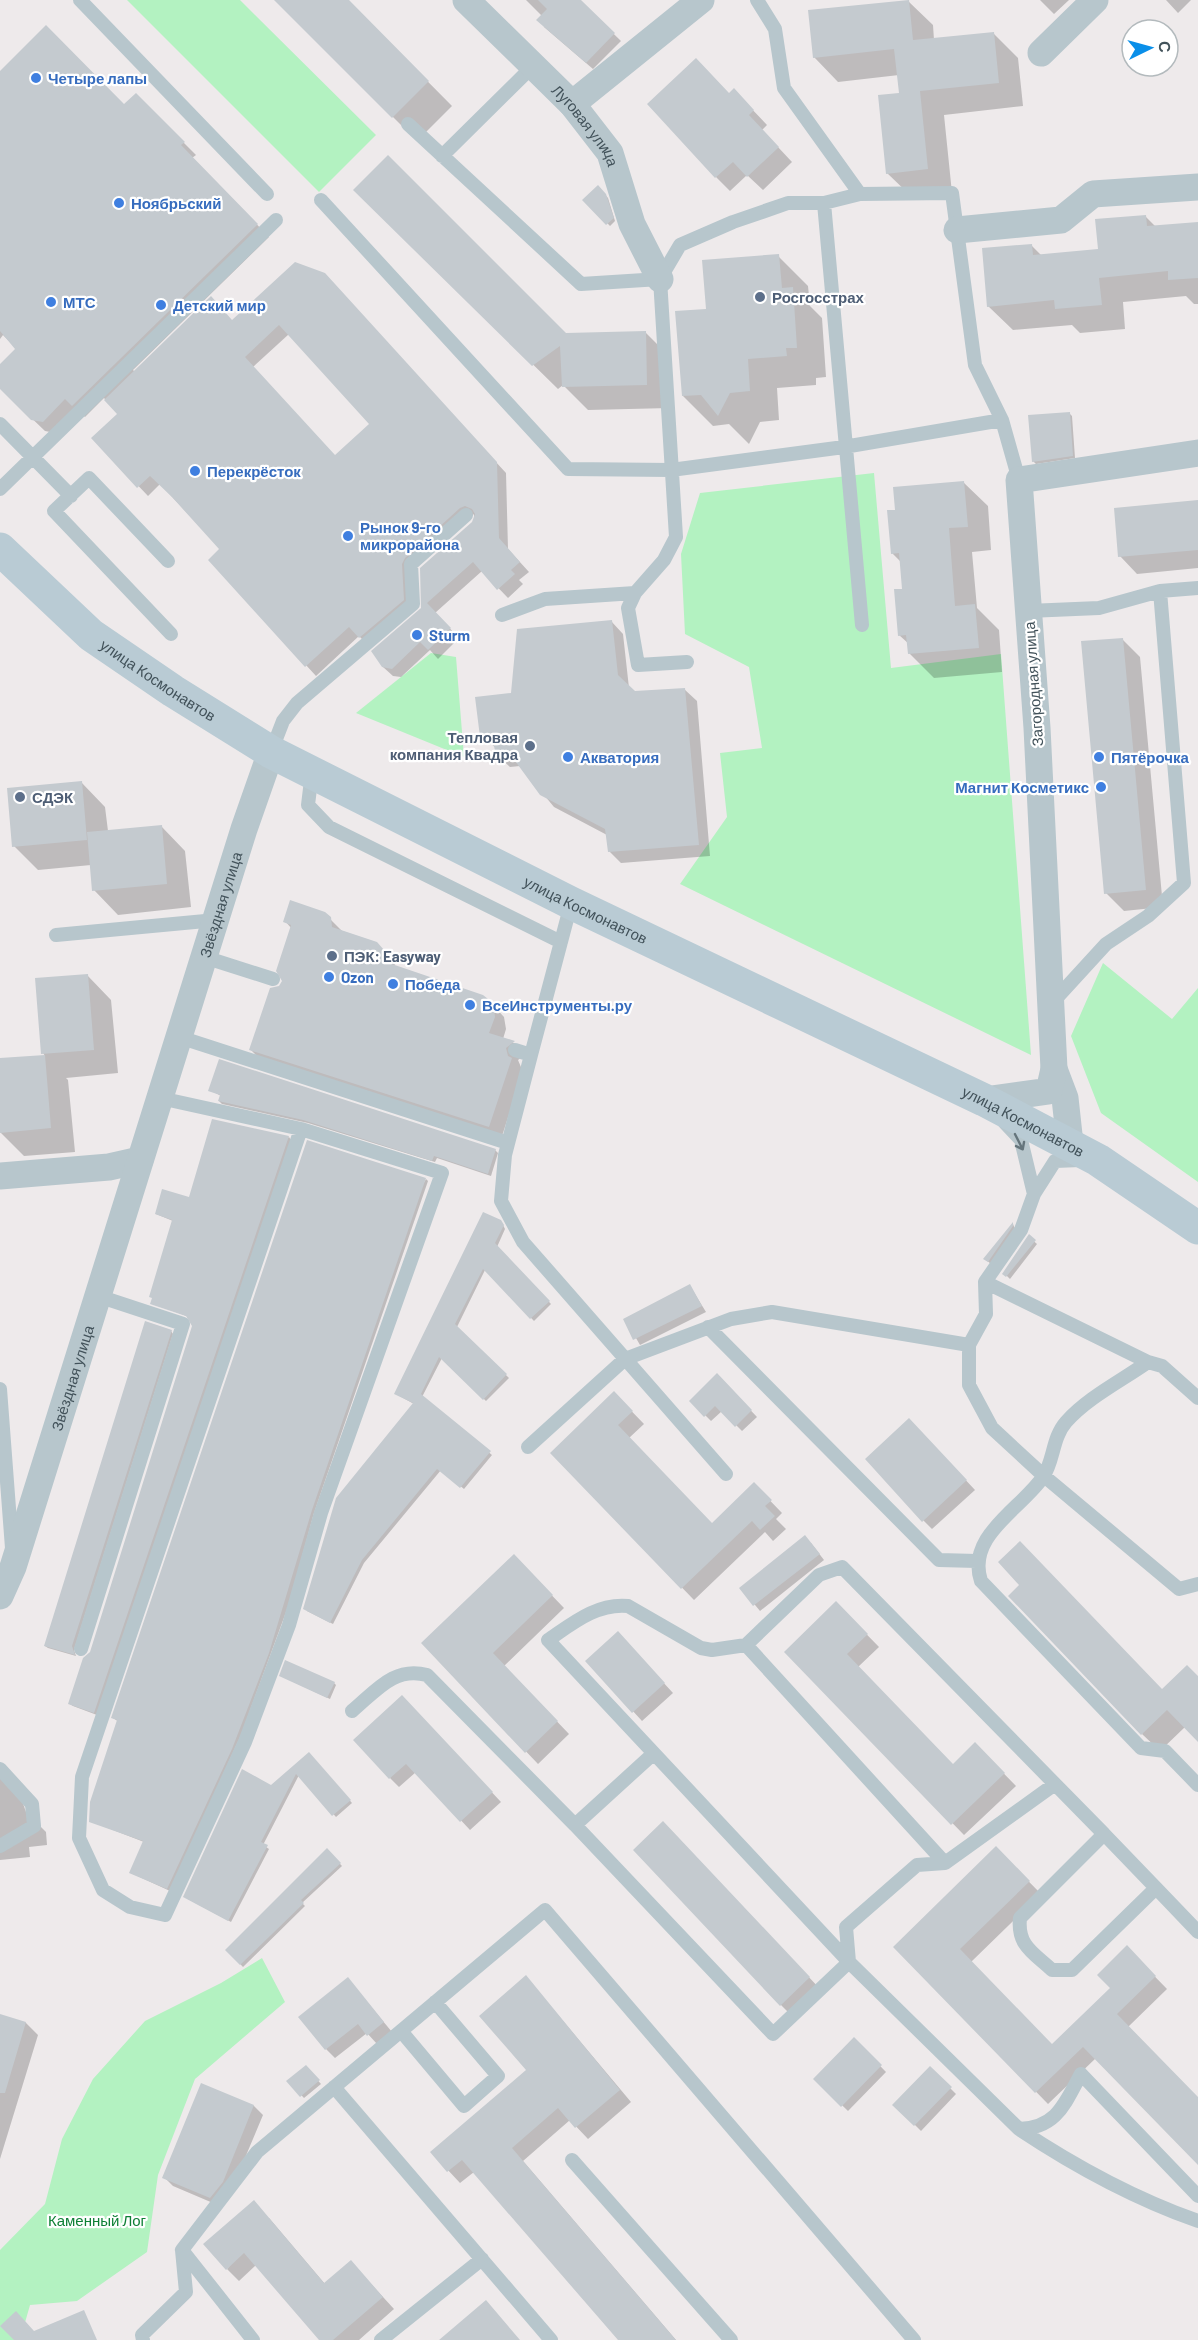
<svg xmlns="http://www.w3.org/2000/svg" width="1198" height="2340" font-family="Barlow,sans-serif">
<rect width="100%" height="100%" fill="#eeeaeb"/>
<path fill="#b3f2c1" d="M127,0H240L376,135L319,192Z
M874,473L891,668L1001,654L1031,1055L680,884L727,817L720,753L762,748L749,667L685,634L681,554L700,493Z
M431,653L456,657L464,757L356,713Z
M1103,963L1172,1019L1198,988V1182L1101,1113L1071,1036Z
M262,1958L285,2002L195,2079L158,2175L147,2252L77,2301L30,2305L20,2340H0V2250L45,2204L62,2139L93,2079L145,2021L221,1983Z"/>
<path fill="#0003" fill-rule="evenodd" d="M276,0H347L452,106L417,141Z
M526,0H579L621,41L593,69L544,27L542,16Z
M1040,0H1069L1054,14Z
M1166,0H1191L1178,13Z
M908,1L933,25L934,40L994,34L1018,58L1023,106L944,115L952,193L912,197L887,173L901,94L899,75L838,82L814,57Z
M0,73L124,106L136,95L196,155L192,158L269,237L133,370L135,372L233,322L330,281L506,473L508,549L529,572L519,580L523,584L508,598L482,571L435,613L459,638L438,659L430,650L401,677L393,676L383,667L423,609L474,522V514L412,570L413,610L369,646L359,636L316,676L210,560L221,549L160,484L148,496L93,438L119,414L104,398L85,417L78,410L55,433L45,431L0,388V366L17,349L3,335L0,339ZM289,334L371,424L335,457L253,367Z
M729,95L748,105L767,125L762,130L792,162L763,190L747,175L730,191L716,177Z
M598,187L608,198L615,221L610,226L585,200Z
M379,214L565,335L646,333L670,357V408L588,410L563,385L558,389Z
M1145,216L1156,227L1198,223V304H1194L1186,296L1123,302L1125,329L1080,333L1072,325L1013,330L988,306L1031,245L1042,256L1100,251Z
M778,256L808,286L810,306L822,318L826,377L816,378V385L777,388L779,420L760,422L749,444L729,424L713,426L683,396L707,310Z
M1069,413L1072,416L1075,458L1036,464L1033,461Z
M963,482L988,506L991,550L972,552L977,608L999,630L1002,672L934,678L909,653V644L899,635L904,590L901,562L892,553L897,511Z
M1198,502V568L1137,574L1120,556Z
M611,621L623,634L629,688L634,692L684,689L697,701L710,856L621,863L609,851L607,835L554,807L520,766L510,767L497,755L496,748L481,736L512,695Z
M1122,639L1140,657L1163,907L1124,911L1106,893Z
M81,782L105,807L108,831L161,826L185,851L191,907L118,915L94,890L91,865L38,870L14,846Z
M324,913L342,931L377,944L395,964V967L492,1004L504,1017L506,1029L503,1039L514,1043L526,1054L518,1060L523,1072L501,1139L263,1062L251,1050L283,981L292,929L285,921Z
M87,975L111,1000L118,1073L66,1078L68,1080L75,1152L24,1156L0,1132V1060L45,1056L43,1053Z
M210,1090L495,1150L498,1153L491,1176L437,1158L435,1162L308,1123L222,1104L219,1101L221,1096Z
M289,1137L291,1140L97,1715L73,1706L70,1704L91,1653L193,1326L189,1317L152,1303L173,1221L156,1214L190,1199Z
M426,1179L428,1181L314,1513L289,1604L241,1735L170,1891L131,1873L144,1842L90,1821L119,1722L113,1718Z
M1013,1224L1015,1229L991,1264L985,1259Z
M503,1225L505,1229L497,1247L551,1304L534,1321L485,1270L457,1327L509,1378L486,1401L442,1358L422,1397L492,1455L464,1489L441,1470L364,1563L333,1624L307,1611L414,1404L396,1394Z
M1029,1237L1037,1244L1010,1279L1004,1273Z
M690,1286L706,1312L640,1345L625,1319Z
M171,1331L173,1334L74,1650L76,1656L48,1648L45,1646Z
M717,1375L757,1417L742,1431L722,1411L711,1421L691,1401Z
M614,1393L644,1424L629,1438L712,1525L754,1484L782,1513L776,1519L786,1529L773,1541L765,1532L694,1600L552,1453Z
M918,1429L975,1490L932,1529L923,1520Z
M811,1543L824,1560L760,1611L741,1588Z
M514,1556L564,1608L504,1666L569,1734L538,1764L423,1643Z
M836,1603L879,1647L858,1667L953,1766L975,1744L1016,1786L964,1835L786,1652Z
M626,1642L673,1693L642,1721L587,1661Z
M281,1676L334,1683L336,1685L330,1699Z
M1198,1677V1740L1185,1727L1160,1751L1142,1734L1162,1691Z
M411,1706L501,1802L470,1830L416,1772L399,1787L390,1778Z
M309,1754L352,1803L336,1817L299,1775L263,1845L269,1849L231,1922L188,1899L271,1786Z
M0,1778L21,1798L26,1812L46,1832L47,1845L29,1847L30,1857L0,1860Z
M675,1835L821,1990L793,2017L781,2005Z
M996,1848L1041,1894L971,1962L1052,2046L1112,1988L1127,1948L1167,1989L1128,2027L1198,2099V2163L1096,2058L1048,2104L895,1947Z
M327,1850L342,1866L302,1903L305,1906L243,1967L227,1950Z
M526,1977L631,2102L588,2139L570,2120L523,2161L676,2340H619L474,2172L460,2183L432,2153L528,2070Z
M348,1979L392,2032L377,2044L367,2033L335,2058L326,2049Z
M0,2015L26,2023L38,2035L0,2159Z
M854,2039L886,2072L848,2111L815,2079Z
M306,2067L321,2084L304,2098L289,2082Z
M930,2068L956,2094L921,2131L895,2105Z
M202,2085L254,2106L263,2115L231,2191L220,2206L173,2186L164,2177Z
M269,2218L325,2284L351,2262L394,2309L359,2340H321L256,2265L239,2281L227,2269Z"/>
<path fill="#c4cacf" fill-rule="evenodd" d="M274,0H349L429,81L392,118Z
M538,0H581L615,33L586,63L536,20L547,9Z
M909,0L913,40L994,32L999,83L920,91L928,169L886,174L878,95L899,93L894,49L813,58L808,10Z
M46,25L124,104L136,93L185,142L181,145L258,224L72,406L65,399L43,422L31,420L0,389V364L15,349L0,331V71Z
M696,58L729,93L734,88L754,110L749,115L779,147L747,177L733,162L715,178L647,104Z
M388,155L566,333L646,331L647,385L562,387L560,346L532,366L353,190Z
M598,185L606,194L614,218L606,225L582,200Z
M1146,215L1147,226L1198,222V278L1168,280V271L1099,278L1102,305L1055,309L1054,300L987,307L982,248L1032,244L1033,255L1098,249L1095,219Z
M779,254L782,288L793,287L797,348H786L787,356L748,359L750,391L730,393L718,416L701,395L682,396L675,311L706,309L702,260Z
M295,262L325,273L497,462L499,538L520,562L511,570L515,574L497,590L473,562L427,603L451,628L428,650L420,642L392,669L382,667L371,651L421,608L420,568L472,522L475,514L472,509L465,506L460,508L405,558L402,564L404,600L359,638L349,627L305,667L208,560L219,549L172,497L150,476L137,488L91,438L117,414L104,400L211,296L232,320ZM279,325L369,424L335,455L245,357Z
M1070,412L1073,456L1032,462L1028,415Z
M964,481L968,527L949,528L955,606L975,604L979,648L908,654L906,635L898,636L894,589H902L899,553L891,554L887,510H895L893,487Z
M1198,500V550L1118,557L1114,508Z
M612,620L618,675L635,691L685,688L699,845L608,852L605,829L540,795L510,754L496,756L492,736L480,737L475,697L511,693L517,629Z
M1123,638L1146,890L1104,894L1081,641Z
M82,781L87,840L12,847L7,788Z
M162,825L167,884L92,891L87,832Z
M290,900L325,912L331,917L332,927L377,942L384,950L383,961L483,995L493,1003L495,1017L489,1033L515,1041L506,1048L508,1056L512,1058L489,1127L249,1050L270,988L279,986L282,981L276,971L291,925L283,922Z
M88,974L94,1050L41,1054L35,978Z
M45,1055L51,1128L0,1133V1058Z
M219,1059L496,1149L488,1174L434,1156L432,1161L303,1120L218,1101L220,1095L208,1091Z
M212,1119L289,1136L94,1713L68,1704L83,1658L90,1652L192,1326L186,1316L150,1304L152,1298L149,1297L172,1220L155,1214L162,1189L189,1197Z
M307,1140L426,1178L312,1510L269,1653L232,1749L167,1889L129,1873L143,1841L89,1822L90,1802L117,1720L111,1718Z
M483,1212L501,1220L504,1225L495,1243L550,1301L530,1319L483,1269L455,1324L507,1374L483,1400L439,1357L421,1394L491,1451L460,1488L437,1469L362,1560L330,1623L303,1609L336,1498L413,1403L394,1394Z
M1013,1222V1226L988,1262L983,1259Z
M1029,1234L1036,1240L1006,1277L1002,1274Z
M690,1284L702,1306L633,1340L623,1319Z
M145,1321L172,1330L72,1646L75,1655L44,1646Z
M717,1373L752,1410L735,1427L715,1406L704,1417L689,1401Z
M614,1391L633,1411L618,1425L712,1523L754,1482L772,1500L765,1506L775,1516L760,1530L752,1521L681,1589L550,1453Z
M909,1418L967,1480L922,1522L865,1459Z
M805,1535L820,1554L753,1606L739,1588Z
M1020,1541L1162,1689L1187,1665L1198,1676V1742L1167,1710L1141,1735L1008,1596L1019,1585L998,1562Z
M514,1554L553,1595L493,1653L558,1721L525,1753L421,1643Z
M836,1601L868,1634L847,1654L953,1764L975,1742L1005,1773L951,1825L784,1652Z
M618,1631L665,1683L632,1713L585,1661Z
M285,1660L335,1682L327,1698L279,1676Z
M402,1695L493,1792L460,1822L406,1764L389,1779L353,1740Z
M309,1752L351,1800L332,1816L296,1774L261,1842L268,1845L228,1921L183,1897L242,1769L271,1785Z
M663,1821L810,1977L780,2006L633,1850Z
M996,1846L1030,1881L960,1949L1052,2044L1110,1988L1097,1975L1127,1945L1156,1976L1117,2014L1198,2097V2165L1083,2047L1035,2093L893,1947Z
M327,1848L341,1863L301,1900L304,1903L240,1965L225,1950Z
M526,1975L620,2090L575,2128L558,2108L512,2148L676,2340H618L462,2160L447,2172L430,2152L526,2070L479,2016Z
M348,1977L384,2022L367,2036L358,2024L325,2050L298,2017Z
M0,2014L26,2022L5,2093H0Z
M854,2037L882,2065L841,2107L813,2079Z
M306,2065L320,2080L300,2097L286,2081Z
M930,2066L952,2087L914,2126L892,2105Z
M201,2083L254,2105L223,2182L210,2198L162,2178Z
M254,2200L324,2283L351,2260L383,2297L333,2340H319L244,2253L226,2270L203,2244Z
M486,2300L520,2340H439Z
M84,2310L97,2340H14L0,2326L16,2311L34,2331Z"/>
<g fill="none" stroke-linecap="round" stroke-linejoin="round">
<path stroke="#b7c6cc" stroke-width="14" d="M80,0L267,194
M757,0L775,29L784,88L860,194L952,193L975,365L1002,420L1019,480
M408,124L581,284L660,279L676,537L664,560L635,593L545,599L502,615
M442,156L533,66
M321,200L568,469L671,470L844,447L1002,420
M824,203L862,625
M660,279L680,245L733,222L788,203H824L860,194
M0,424L71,496
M0,489L276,220
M168,561L89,478L54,511L171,634
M635,593L628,608L638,665L687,662
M1028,611L1099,608L1160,591L1198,588
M271,752L283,721L297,703L413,604L411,564L466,515
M312,772L308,805L329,827L561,942
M56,935L216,920
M204,957L273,979
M1052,1003L1106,944L1148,916L1184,883L1160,591
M179,1037L508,1143
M515,1050L531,1055L505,1155L501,1201L523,1242L726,1474
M531,1055L571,904
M160,1098L301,1129L442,1173L321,1513L289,1625L245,1742L165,1915L130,1907L103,1890L79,1838L82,1777L301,1129
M1005,1123L1021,1140L1034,1194
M1080,1160L1055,1161L1034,1194L1021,1230L985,1282L986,1314L969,1345V1385L992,1428L1044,1476L1179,1589L1198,1584
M985,1282L1148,1362
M708,1327L939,1560L977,1561
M0,1389L12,1548
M1198,1398L1162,1366L1148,1362C1121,1381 1087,1398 1066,1422C1052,1438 1054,1461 1043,1477C1021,1509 966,1536 981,1581L1141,1748L1165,1751L1198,1785
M528,1447L625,1359L731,1319L772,1312L969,1345
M746,1645L712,1650L701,1648L628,1606C597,1603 573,1623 548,1640L849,1962L1019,2129C1057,2128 1065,2103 1081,2074L1198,2196
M81,1649L183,1324L98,1296
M352,1711C376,1691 394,1666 427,1675L575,1825L653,1754
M0,1769L32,1804L34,1826L0,1846
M1055,1784L945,1863L746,1645L819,1575L842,1567L1104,1834L1020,1918C1017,1946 1034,1953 1052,1970H1072L1156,1888L1198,1932
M575,1825L773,2034L849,1962L846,1927L917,1865L945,1863
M1104,1834L1156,1888
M401,2031L464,2106L498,2076L435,2002
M334,2087L551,2340
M1019,2129C1076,2167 1133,2198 1198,2221
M572,2160L731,2340
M143,2340L142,2335L186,2292L182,2250
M253,2340L182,2250L257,2152L545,1910L914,2340
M381,2340L482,2259"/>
<g stroke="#b7c6cc" stroke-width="27">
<path id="s1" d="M466,0L572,104L610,153L632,224L660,279"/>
<path d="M1041,53L1095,0"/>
<path d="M572,104L701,0"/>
<path d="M957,230L1061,220L1093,194L1198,187"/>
<path d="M1054,1069L1065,1098L1070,1144"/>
<path d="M984,1100L1049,1091L1054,1069L1037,728L1019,480L1198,453"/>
<path d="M0,1176L109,1167L140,1160"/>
<path id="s2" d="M0,1596L13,1567L244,829L271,752"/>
</g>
<path stroke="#b9cbd4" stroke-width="33" id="s3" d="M0,549L91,635L173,691L271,752L571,903L984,1100L1098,1160L1198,1228"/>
</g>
<defs><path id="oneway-shaft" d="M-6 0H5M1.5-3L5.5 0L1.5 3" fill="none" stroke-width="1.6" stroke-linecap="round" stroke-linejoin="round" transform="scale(1.5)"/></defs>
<use stroke="#65757c" href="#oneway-shaft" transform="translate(1019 1142) rotate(63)"/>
<g fill="#3f7fe0" stroke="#fff" stroke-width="2">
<circle cx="36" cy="78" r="6"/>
<circle cx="119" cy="203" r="6"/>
<circle cx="51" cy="302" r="6"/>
<circle cx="161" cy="305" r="6"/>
<circle cx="195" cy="471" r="6"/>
<circle cx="348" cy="536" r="6"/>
<circle cx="417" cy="635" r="6"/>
<circle cx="568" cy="757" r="6"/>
<circle cx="1099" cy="757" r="6"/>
<circle cx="1101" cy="787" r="6"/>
<circle cx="329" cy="977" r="6"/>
<circle cx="393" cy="984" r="6"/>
<circle cx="470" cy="1005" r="6"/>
</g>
<g fill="#5c6f8a" stroke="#fff" stroke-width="2">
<circle cx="760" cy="297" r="6"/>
<circle cx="530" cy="746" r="6"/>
<circle cx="20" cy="797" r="6"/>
<circle cx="332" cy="956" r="6"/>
</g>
<g text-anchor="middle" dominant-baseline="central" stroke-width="4.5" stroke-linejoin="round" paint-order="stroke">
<g font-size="15" font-weight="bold" fill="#366cbe" stroke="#fff" text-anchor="start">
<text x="48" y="78">Четыре лапы</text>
<text x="131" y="203">Ноябрьский</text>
<text x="63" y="302">МТС</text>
<text x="173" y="305">Детский мир</text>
<text x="207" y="471">Перекрёсток</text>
<text x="360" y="527">Рынок 9-го<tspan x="360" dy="17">микрорайона</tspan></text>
<text x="429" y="635">Sturm</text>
<text x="580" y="757">Акватория</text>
<text x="1111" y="757">Пятёрочка</text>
<text x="1089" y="787" text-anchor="end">Магнит Косметикс</text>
<text x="341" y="977">Ozon</text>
<text x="405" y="984">Победа</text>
<text x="482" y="1005">ВсеИнструменты.ру</text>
</g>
<g font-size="15" fill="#42525a" stroke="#fff">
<text stroke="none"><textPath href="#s1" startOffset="174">Луговая улица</textPath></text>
<text stroke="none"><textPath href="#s3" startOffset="206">улица Космонавтов</textPath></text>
<text transform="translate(1033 684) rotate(-94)">Загородная улица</text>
<text stroke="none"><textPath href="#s2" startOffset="726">Звёздная улица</textPath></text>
<text stroke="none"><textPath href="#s3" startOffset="692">улица Космонавтов</textPath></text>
<text stroke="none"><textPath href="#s3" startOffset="1178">улица Космонавтов</textPath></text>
<text stroke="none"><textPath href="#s2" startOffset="230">Звёздная улица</textPath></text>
</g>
<g font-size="15" font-weight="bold" fill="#4e5e75" stroke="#fff" text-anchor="start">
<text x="772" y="297">Росгосстрах</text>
<text x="518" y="737" text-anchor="end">Тепловая<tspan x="518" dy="17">компания Квадра</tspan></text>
<text x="32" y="797">СДЭК</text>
<text x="344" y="956">ПЭК: Easyway</text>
</g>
<g font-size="15" fill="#0e7f35" stroke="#fff">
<text x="97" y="2220">Каменный Лог</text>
</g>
</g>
<g transform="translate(1150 48) rotate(85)"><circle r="28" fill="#ffffff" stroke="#b3babd" stroke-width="1.5"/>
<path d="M0-4.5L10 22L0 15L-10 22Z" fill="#0a8fe9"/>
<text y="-9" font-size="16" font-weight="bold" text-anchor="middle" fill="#42525a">С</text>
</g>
</svg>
